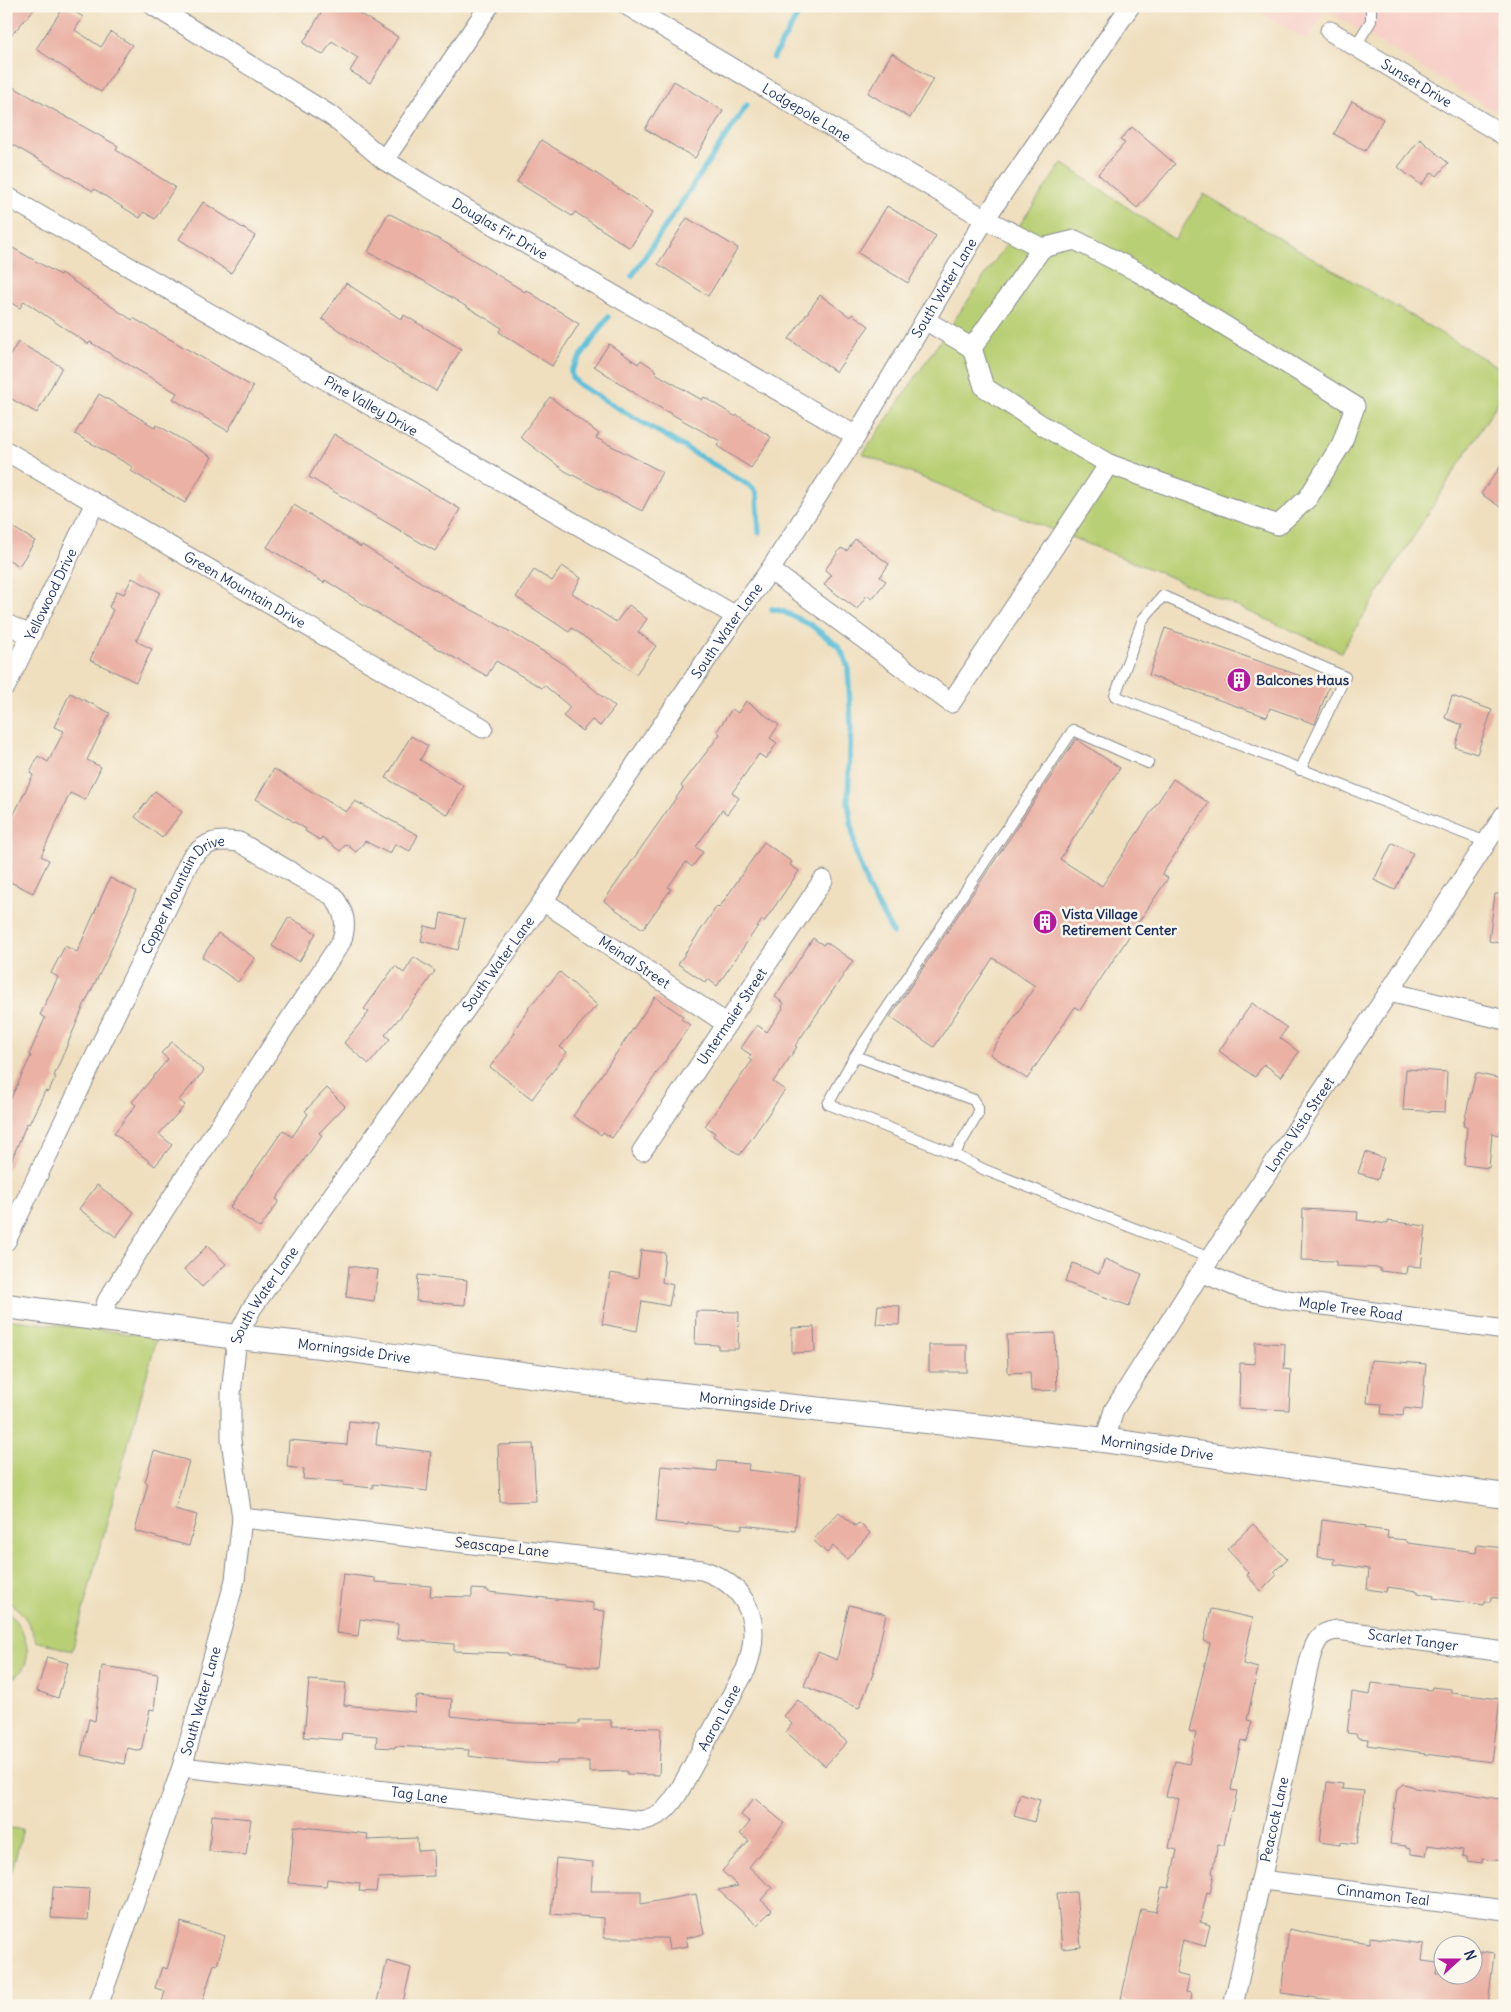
<svg xmlns="http://www.w3.org/2000/svg" width="1511" height="2012" font-family="Delius,sans-serif">
<rect width="100%" height="100%" fill="#fbf7ec"/>
<filter id="ink" filterUnits="userSpaceOnUse"><feTurbulence type="fractalNoise" baseFrequency=".02" numOctaves="2"/><feDisplacementMap in="SourceGraphic" scale="10" xChannelSelector="R" yChannelSelector="G"/><feConvolveMatrix kernelMatrix="1 2 1 2 8 2 1 2 1" color-interpolation-filters="sRGB"/></filter>
<filter id="wash" filterUnits="userSpaceOnUse"><feTurbulence type="fractalNoise" baseFrequency=".0096" numOctaves="4" result="noise"/><feDisplacementMap in="SourceGraphic" scale="20" xChannelSelector="R" yChannelSelector="G"/><feGaussianBlur stdDeviation="1.12" result="paint"/><feColorMatrix in="noise" values="0 0 0 0 0 0 0 0 0 0 0 0 0 0 0 0 0 1.4 0 .05"/><feComposite in="paint" operator="in"/></filter>
<g filter="url(#wash)">
<rect width="100%" height="100%" fill="#efdfbf"/>
<path fill="#f7d0c9" d="M1250,6H1505V117L1325,10L1307,40Z"/>
<path fill="#b9cf74" stroke="#6a7f69" d="M1062,163L1175,240L1204,194L1505,371V391L1341,652L1163,574L863,454Z
M6,1319L157,1337L72,1651L36,1641C31,1625 22,1609 6,1600Z
M6,1611C27,1628 40,1668 8,1680Z
M6,1828L23,1829L6,1892Z"/>
<g fill="none" stroke-linecap="round" stroke-linejoin="round">
<path stroke="#5bbfd9" stroke-width="5.5" d="M773,58L803,6
M632,276L747,105
M608,317L571,371L572,377L579,385L752,487L757,494L759,532
M772,609L782,611L811,625L838,646L844,656L848,667L851,726L848,801L856,854L870,892L893,933"/>
</g>
<g id="blocks">
<path fill="#eab1a4" d="M6,6H37L6,41Z
M64,6H66L83,17L75,30L101,47L111,32L132,45L101,92L36,49Z
M325,6H347L398,37L370,83L350,71L358,58L332,41L323,55L303,43Z
M892,53L933,79L910,118L868,93Z
M674,81L723,111L695,158L645,129Z
M6,83L118,146L116,150L175,187L155,219L144,212L140,218L94,189L93,191L6,141Z
M1352,101L1383,119L1365,151L1334,134Z
M1132,127L1175,164L1137,208L1098,174L1125,143L1120,140Z
M1420,139L1448,163L1437,176L1432,172L1421,185L1398,167Z
M541,140L597,174L653,212L630,248L575,212L572,216L517,182Z
M203,202L255,236L231,273L179,239Z
M887,206L936,236L908,283L858,253Z
M388,213L444,242L525,292L526,290L579,324L552,366L499,332L502,328L424,281L368,252Z
M687,218L738,248L708,296L658,264Z
M6,244L60,275L61,273L132,320L133,318L253,387L228,431L173,399L177,393L90,342L88,344L24,301L20,308L6,300Z
M346,283L402,320L404,315L461,349L436,391L377,356L322,319Z
M820,295L850,317L852,314L869,326L836,372L789,339Z
M18,342L62,367L37,413L6,396V362Z
M609,344L638,364L641,360L656,370L655,373L702,400L704,397L736,417L737,415L771,437L751,468L717,446L720,441L639,396L594,366Z
M99,394L156,428L157,425L212,457L185,503L131,471L133,467L75,434Z
M550,397L599,434L596,438L662,472L642,511L565,471L520,437Z
M334,434L460,509L435,551L309,477Z
M1505,460V510L1481,494Z
M294,505L361,547L362,545L427,586L487,618L561,662L615,707L600,726L592,720L582,731L563,716L570,707L544,685L542,688L496,661L487,676L396,625L325,580L324,583L267,547Z
M6,523L35,541L19,566L6,558Z
M855,539L889,564L880,577L886,581L872,599L867,595L857,609L824,585L831,575L825,570L841,548L847,551Z
M562,566L581,578L572,593L616,622L629,605L647,619L638,632L656,646L636,674L572,628L569,632L516,597L534,570L552,581Z
M132,578L160,592L136,641L152,649L136,682L90,660L113,610L109,607L117,591L124,594Z
M1165,628L1329,686L1315,724L1270,708L1267,717L1149,675Z
M70,693L110,713L87,760L101,767L85,800L70,793L41,856L49,860L33,893L6,880V831L33,775L30,773L38,756L48,762L64,731L54,727Z
M1452,696L1492,710L1477,754L1455,747L1462,725L1445,718Z
M746,701L779,725L770,738L777,743L766,759L759,754L732,793L739,798L727,814L722,810L696,847L703,852L692,867L686,862L668,887L671,889L643,929L604,901L683,788L681,786L720,734L717,731L732,709L738,713Z
M411,736L428,746L420,760L464,786L448,815L386,778Z
M1076,739L1120,768L1060,859L1102,886L1173,779L1209,803L1162,874L1168,878L1080,1010L1075,1007L1027,1079L990,1054L1035,986L993,958L934,1047L890,1017Z
M274,769L346,812L355,801L418,835L410,851L395,844L390,854L365,841L356,852L346,844L340,851L322,837L320,840L305,831L306,829L256,799Z
M155,791L182,812L162,838L135,817Z
M764,842L792,862L790,865L799,871L764,922L762,920L717,986L708,979L706,983L678,964L717,906L719,908Z
M1392,843L1413,853L1395,890L1374,880Z
M110,878L136,891L108,957L85,1003L54,1076L56,1077L48,1092L45,1091L29,1124L27,1123L6,1173V1098L10,1100L31,1056L29,1055L45,1018L40,1015L58,977L51,973L65,946L77,952Z
M1495,894H1505V944L1489,941Z
M441,913L465,919L458,950L421,941L425,926L438,929Z
M289,917L316,933L299,962L272,946Z
M218,933L255,958L238,982L202,957Z
M813,938L823,945L826,942L853,961L795,1046L797,1047L773,1082L785,1090L740,1155L713,1136L715,1133L705,1126L752,1061L748,1058L751,1055L741,1048L757,1025L767,1032L783,1008L782,1007L784,1003L775,997Z
M414,957L435,971L416,998L385,1035L390,1039L369,1064L344,1043L369,1012L364,1009L395,966L404,973Z
M560,972L597,1005L560,1047L567,1052L532,1099L490,1067L515,1033L513,1031L529,1009L528,1008Z
M655,997L683,1016L681,1019L690,1025L612,1138L603,1132L601,1135L573,1116Z
M1252,1003L1287,1028L1280,1038L1299,1052L1281,1077L1264,1064L1255,1077L1219,1051Z
M172,1042L204,1071L179,1100L185,1105L159,1134L172,1145L155,1166L114,1133L136,1105L132,1102L168,1059L161,1053Z
M1406,1069L1447,1072L1445,1112L1403,1110Z
M1476,1073L1505,1080V1110L1499,1135L1492,1133L1489,1168L1464,1165L1467,1127L1463,1126Z
M327,1088L345,1106L319,1133L322,1135L276,1199L279,1201L260,1228L230,1207L283,1130L292,1137L308,1114L305,1111Z
M1365,1152L1384,1158L1378,1179L1358,1173Z
M97,1185L134,1212L116,1237L79,1209Z
M1303,1209L1358,1212L1357,1220L1388,1224V1221L1426,1226L1421,1267L1407,1266L1406,1274L1380,1271V1268L1336,1266V1261L1301,1260Z
M207,1246L226,1264L202,1287L184,1269Z
M641,1250L665,1253L662,1282L673,1285L669,1306L642,1301L637,1331L602,1324L611,1273L638,1278Z
M1105,1259L1142,1274L1129,1306L1065,1282L1073,1263L1099,1274Z
M349,1266L378,1270L374,1301L346,1297Z
M418,1275L467,1280L465,1305L416,1301Z
M878,1305L900,1306L899,1325L876,1324Z
M696,1311L739,1312L738,1349H718V1345L695,1344Z
M814,1327L815,1352L792,1353V1328Z
M1055,1333L1057,1390L1031,1391L1030,1372L1008,1373L1007,1335Z
M1255,1342L1285,1344L1284,1369L1291,1370L1289,1410L1239,1408L1240,1363L1255,1364Z
M929,1345H967V1372H929Z
M1371,1360L1426,1364L1422,1410L1404,1408L1403,1416L1381,1414L1382,1404L1367,1403Z
M349,1421L378,1424L376,1445L431,1452L427,1491L373,1484V1488L343,1485L344,1482L303,1479L304,1469L287,1467L289,1440L347,1445Z
M533,1444L536,1501L500,1502L498,1445Z
M154,1451L189,1461L175,1509L197,1515L189,1546L135,1531L148,1483L145,1482Z
M717,1461L749,1464L748,1470L801,1476L795,1531L742,1525V1529L688,1523V1525L656,1522L661,1466L716,1471Z
M839,1512L855,1526L859,1523L870,1533L847,1559L833,1546L827,1553L813,1540Z
M1322,1520L1366,1526L1365,1528L1388,1531L1387,1538L1406,1540L1408,1543L1476,1552L1477,1545L1505,1548V1599L1491,1597L1490,1602H1484V1605L1433,1598L1434,1596L1418,1593V1591L1387,1587L1386,1592L1367,1589L1369,1569L1334,1564L1335,1559L1318,1557Z
M1253,1524L1287,1559L1274,1572L1277,1575L1261,1591L1247,1575L1249,1573L1227,1549Z
M343,1574L375,1578V1582L431,1586L430,1596L472,1597V1589L488,1590V1592L593,1603V1610L605,1611L599,1668L567,1664V1662L508,1655V1653L454,1651V1644L397,1639L398,1624L360,1619L358,1636L336,1633Z
M849,1605L886,1614L873,1674L859,1708L804,1686L818,1652L837,1660Z
M1211,1609L1253,1618L1243,1664L1258,1668L1247,1720L1252,1721L1247,1742L1241,1740L1231,1790L1237,1791L1233,1811H1231L1224,1845L1218,1844L1212,1873L1214,1874L1210,1893L1207,1892L1200,1922L1210,1925L1205,1946L1183,1940L1176,1974L1189,1977L1186,1992L1191,1993L1189,2006H1151L1121,1999L1141,1909L1156,1912L1162,1887L1169,1888L1177,1850L1169,1848L1179,1799L1166,1796L1175,1761L1189,1764L1196,1733L1189,1731L1210,1643L1204,1641Z
M47,1657L68,1663L58,1698L37,1691Z
M102,1666L158,1674L154,1710L150,1709L141,1751L127,1748L124,1764L81,1755L89,1719L95,1721Z
M309,1680L346,1683L344,1705L415,1712L416,1696L452,1699L451,1716L514,1723L579,1724V1720H611V1727L661,1728L659,1775L627,1774V1771L589,1772V1761H557V1764L524,1763L468,1756L469,1750L395,1746V1748L376,1747L377,1736L342,1733L341,1740L304,1737Z
M1372,1683L1431,1690L1432,1687L1451,1689V1693L1500,1699L1492,1762L1424,1754L1425,1753L1367,1745L1368,1739L1358,1738L1356,1734L1347,1733L1352,1692L1370,1695Z
M798,1700L847,1742L825,1766L786,1732L792,1724L784,1716Z
M1327,1782L1343,1784L1342,1789L1364,1791L1357,1844L1340,1842V1845L1320,1842Z
M1403,1784L1412,1786L1414,1788L1457,1793L1458,1792L1505,1800V1861L1482,1859V1863L1467,1861V1857L1462,1856L1463,1850L1428,1845L1426,1856L1411,1854V1849L1406,1848V1846L1390,1844L1397,1789Z
M1020,1794L1040,1800L1034,1822L1014,1816Z
M754,1798L784,1823L749,1867L772,1888L761,1900L772,1910L757,1925L718,1890L738,1886L722,1871L749,1841L740,1834L750,1822L741,1815Z
M212,1815L251,1819L246,1855L209,1851Z
M294,1826L368,1834L367,1840L417,1838L418,1851L433,1850L434,1876L378,1878L376,1892L359,1891L360,1883L327,1879L326,1886L289,1883Z
M556,1858L593,1862L591,1891H641V1904L696,1894L704,1934L686,1938L688,1946L669,1949L667,1938H604V1918L551,1914Z
M53,1887L90,1889L88,1920L51,1918Z
M1076,1892L1081,1947L1062,1949L1057,1893Z
M181,1922L225,1936L217,1965L214,1964L201,2006H161L165,1991L155,1988L162,1967L167,1969Z
M1289,1929L1327,1937L1370,1943V1937L1424,1944L1422,1961L1438,1963L1436,1974H1474V1954L1479,1955L1480,1951L1494,1953L1488,2006H1373L1281,1993Z
M387,1961L411,1968L402,2006H376Z"/>
</g>
</g>
<g filter="url(#ink)">
<use href="#blocks" fill-opacity="0" stroke="#85878e" stroke-width="1"/>
<g fill="none" stroke-linecap="round" stroke-linejoin="round">
<defs>
<path id="service" d="M1356,45L1371,21V6
M1148,763L1073,730L855,1056L828,1104L947,1151L985,1170L1210,1258
M1300,770L1345,677L1163,596L1143,619L1115,696L1486,842
M855,1056L974,1100L978,1108V1114L954,1155"/>
<g id="minor">
<path id="s1" d="M154,6L333,117L384,160L423,184L856,436"/>
<path id="s2" d="M628,6L985,219L1042,248L1075,240L1138,272L1355,406L1342,443L1308,498L1278,525L1109,464L1040,424L984,387L972,348L925,320"/>
<path id="s3" d="M1330,31L1505,136"/>
<path d="M384,160L489,6"/>
<path id="s4" d="M6,196L736,616"/>
<path d="M972,348L1042,248"/>
<path id="s5" d="M6,451L483,728"/>
<path d="M770,570L951,703L1109,464"/>
<path d="M6,624L30,635"/>
<path id="s6" d="M6,686L95,503"/>
<path id="s7" d="M543,901L727,1024"/>
<path d="M1389,992L1505,1020"/>
<path id="s8" d="M642,1151L823,880"/>
<path id="s9" d="M6,1241L191,858C207,841 216,839 239,842L333,896C344,911 348,924 341,942L180,1185L107,1301L102,1320"/>
<path id="s10" d="M1201,1272L1244,1290L1287,1300L1505,1330"/>
<path id="s11" d="M1105,1440L1114,1410L1201,1272L1389,992L1505,814"/>
<path id="s12" d="M182,1767L641,1821C661,1816 667,1810 678,1793L746,1669C763,1623 749,1586 702,1570L242,1518"/>
<path id="s13" d="M1262,1880L1505,1910"/>
<path id="s14" d="M98,2006L182,1767L235,1580L242,1518L231,1440V1394L237,1337L252,1308L543,901L736,616L770,570L856,436L985,219L1130,6"/>
<path id="s15" d="M1233,2006L1310,1659C1315,1642 1319,1632 1337,1630L1505,1652"/>
</g>
<g id="tertiary">
<path id="s16" d="M6,1306L237,1337L330,1347L645,1391L1096,1439L1505,1496"/>
</g>
</defs>
<use href="#service" stroke="#85878e" stroke-width="12"/>
<use href="#minor" stroke="#85878e" stroke-width="21"/>
<use href="#tertiary" stroke="#85878e" stroke-width="26"/>
<use href="#service" stroke="#fff" stroke-width="10"/>
<use href="#minor" stroke="#fff" stroke-width="19"/>
<use href="#tertiary" stroke="#fff" stroke-width="24"/>
</g>
</g>
<defs>
<symbol id="building-disc" viewBox="-11 -11 22 22"><circle r="9.5" fill="#b5179e" stroke="#fbf7ec"/><path d="M-4-6H4V6H1V3H-1V6H-4ZM-2.5-4.3h1.7v1.8h-1.7ZM.8-4.3h1.7v1.8H.8ZM-2.5-1h1.7V.8h-1.7ZM.8-1h1.7V.8H.8Z" fill="#fff"/></symbol>
</defs>
<g fill-rule="evenodd">
<use href="#building-disc" x="1225" y="666" width="28" height="28"/>
<use href="#building-disc" x="1031" y="908" width="28" height="28"/>
</g>
<g text-anchor="middle" dominant-baseline="central" stroke-width="5" stroke-linejoin="round" paint-order="stroke">
<g font-size="14" fill="#1b2f5e" stroke="#fbf7ec">
<text stroke="none"><textPath href="#s3" startOffset="101">Sunset Drive</textPath></text>
<text stroke="none"><textPath href="#s2" startOffset="208">Lodgepole Lane</textPath></text>
<text stroke="none"><textPath href="#s1" startOffset="412">Douglas Fir Drive</textPath></text>
<text stroke="none"><textPath href="#s14" startOffset="1958">South Water Lane</textPath></text>
<text stroke="none"><textPath href="#s4" startOffset="421">Pine Valley Drive</textPath></text>
<text stroke="none"><textPath href="#s5" startOffset="276">Green Mountain Drive</textPath></text>
<text stroke="none"><textPath href="#s6" startOffset="102">Yellowood Drive</textPath></text>
<text stroke="none"><textPath href="#s14" startOffset="1552">South Water Lane</textPath></text>
<text stroke="none"><textPath href="#s9" startOffset="392">Copper Mountain Drive</textPath></text>
<text stroke="none"><textPath href="#s7" startOffset="110">Meindl Street</textPath></text>
<text stroke="none"><textPath href="#s14" startOffset="1148">South Water Lane</textPath></text>
<text stroke="none"><textPath href="#s8" startOffset="162">Untermaier Street</textPath></text>
<text stroke="none"><textPath href="#s11" startOffset="372">Loma Vista Street</textPath></text>
<text stroke="none"><textPath href="#s14" startOffset="742">South Water Lane</textPath></text>
<text stroke="none"><textPath href="#s10" startOffset="155">Maple Tree Road</textPath></text>
<text stroke="none"><textPath href="#s16" startOffset="351">Morningside Drive</textPath></text>
<text stroke="none"><textPath href="#s16" startOffset="756">Morningside Drive</textPath></text>
<text stroke="none"><textPath href="#s16" startOffset="1160">Morningside Drive</textPath></text>
<text transform="translate(502 1547) rotate(6)">Seascape Lane</text>
<text stroke="none"><textPath href="#s15" startOffset="475">Scarlet Tanger</textPath></text>
<text stroke="none"><textPath href="#s14" startOffset="322">South Water Lane</textPath></text>
<text stroke="none"><textPath href="#s12" startOffset="596">Aaron Lane</textPath></text>
<text stroke="none"><textPath href="#s12" startOffset="239">Tag Lane</textPath></text>
<text stroke="none"><textPath href="#s15" startOffset="191">Peacock Lane</textPath></text>
<text stroke="none"><textPath href="#s13" startOffset="122">Cinnamon Teal</textPath></text>
</g>
<g font-size="14" font-weight="bold" fill="#1b2f5e" stroke="#fbf7ec" text-anchor="start">
<text x="1256" y="680">Balcones Haus</text>
<text x="1062" y="914">Vista Village<tspan x="1062" dy="16">Retirement Center</tspan></text>
</g>
</g>
<rect width="1511" height="2012" fill="none" stroke="#fbf7ec" stroke-width="25"/>
<g transform="translate(1458 1960) rotate(69)"><circle r="24" fill="#fbf7ec" stroke="#a1a7b3"/>
<path d="M0-4L9 19L0 12L-9 19Z" fill="#b5179e"/>
<text y="-8" font-size="14" font-weight="bold" text-anchor="middle" fill="#1b2f5e">N</text>
</g>
</svg>
